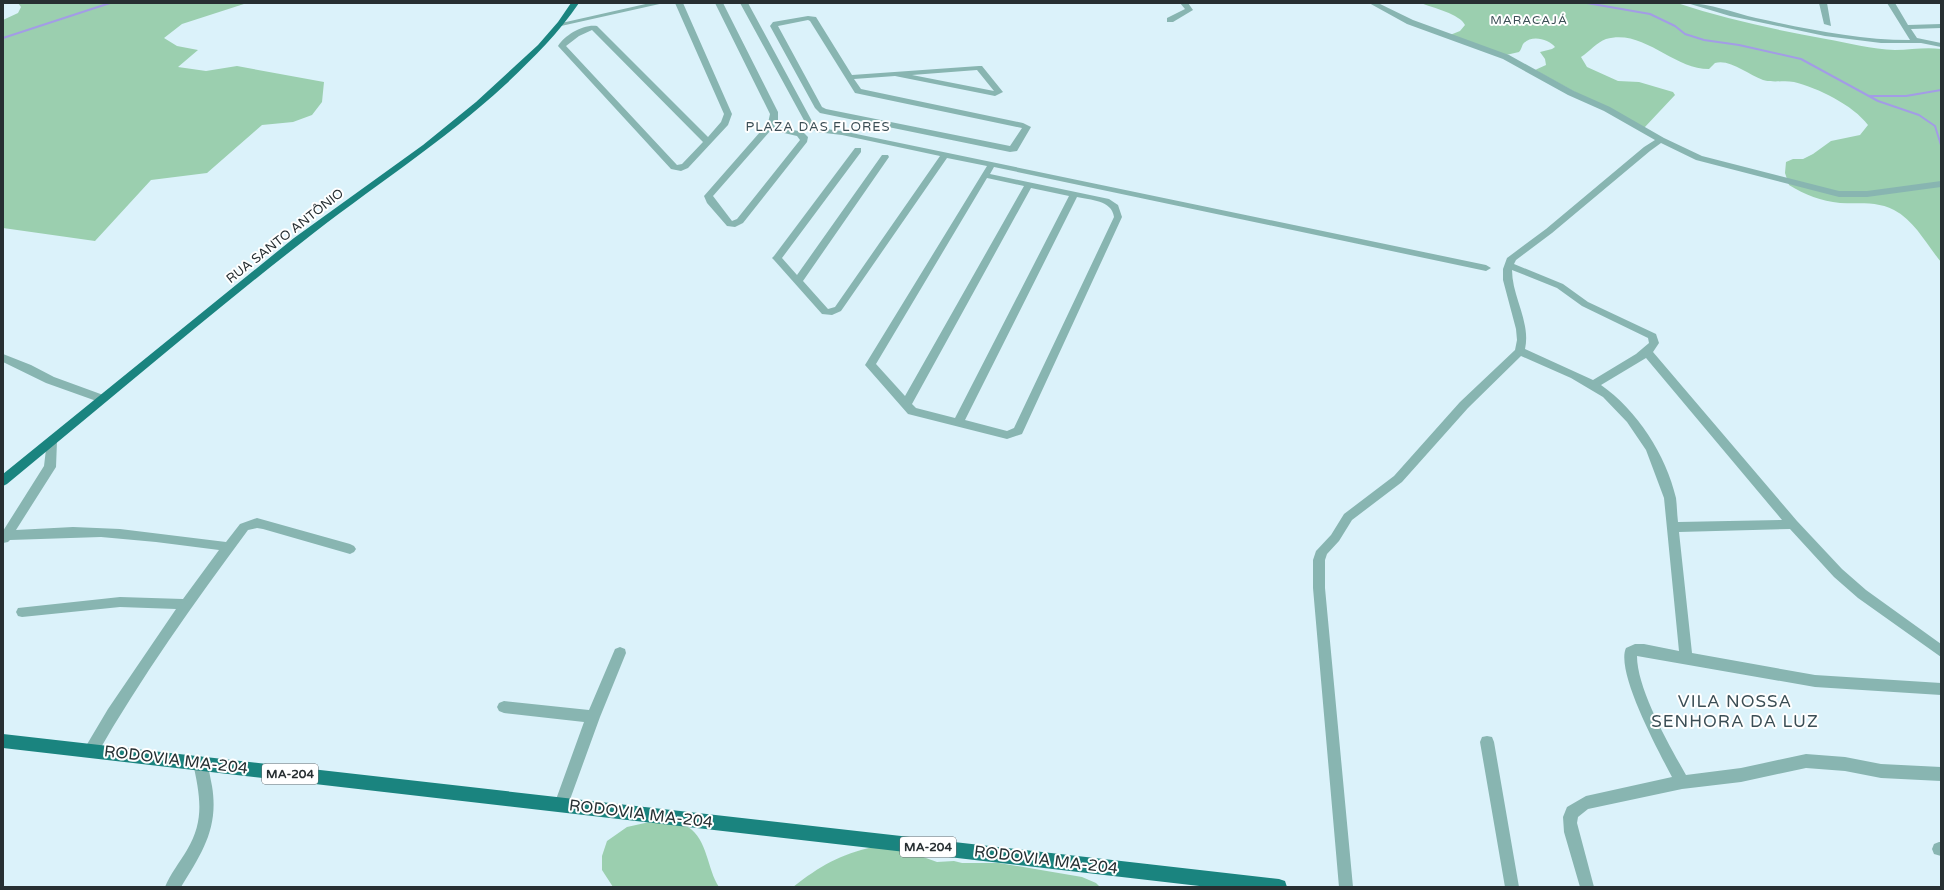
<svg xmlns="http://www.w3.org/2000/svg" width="1944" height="890" font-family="'Varela Round',sans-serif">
<rect width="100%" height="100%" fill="#dbf2fa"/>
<path fill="#9bcfaf" d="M18,3H247L182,24L164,38L177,46L198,50L178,67L206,71L237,66L324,82L322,102L312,115L293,122L262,125L207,173L151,180L95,241L3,228V20L18,13L21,7Z
M1421,3H1677C1726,19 1776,30 1826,39C1848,43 1872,49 1895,50C1911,50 1924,47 1941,49V262C1926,244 1915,221 1894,210C1877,201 1859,204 1840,203C1821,201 1805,195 1789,185L1785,173L1786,162L1793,159H1803L1813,154L1831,141L1860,135L1868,125C1853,105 1818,88 1794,82C1784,80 1774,83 1763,80C1748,75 1731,59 1715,63L1709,69C1673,69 1643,28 1606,39C1597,42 1589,52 1581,57L1587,67L1618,81L1639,82L1673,92L1675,95L1644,128L1584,97L1535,70L1546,65L1545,59L1540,52L1552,49L1555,47C1549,39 1531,34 1523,44C1522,46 1521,50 1519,52L1506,55L1450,35L1460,31L1465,25C1460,14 1433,8 1421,3Z
M654,821C663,822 680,822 688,827C708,840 707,869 719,887H613L602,870V856L607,841L627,827Z
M874,847L904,850L937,862L954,861L962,863H999L1082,877L1096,883L1100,887H793C820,866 840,854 874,847Z"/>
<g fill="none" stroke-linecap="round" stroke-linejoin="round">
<path stroke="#a39ce6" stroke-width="2" d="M1587,3L1650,14L1675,26L1685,34L1704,40L1739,45L1801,59L1878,101L1919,115L1935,126L1941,145
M3,38L110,3
M1870,96H1906L1941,90
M1941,195V212"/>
<path fill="#88b5b1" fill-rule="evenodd" d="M650,3H664L561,26L557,24Z
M675,3H683L732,114L728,125L688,168L681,171L671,169L558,46C565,35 583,24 597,26L708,137L721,122L724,114ZM592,30L703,142L682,164L677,165L566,46L579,36Z
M715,3H723L778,112V120L774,126L803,132L808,137L807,142L743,223L735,227L727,226L707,203L704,196L768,123L770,114ZM771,130L797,136L800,140L737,219L732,221L713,196Z
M740,3H748L813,123L818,128L842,131L1486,265L1491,268L1486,271L994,167L990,174L1109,199L1118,205L1122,217L1022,434L1007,439L908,414L865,365L987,166L947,158L841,311L832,315L822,314L774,260L772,258L774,256L855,148H861V152L782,258L797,275L882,155H888L889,157L803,281L828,309L835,307L940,156L842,135L816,132L806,124ZM987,178L1024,186L905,396L876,364ZM1031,188L1069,196L955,418L916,408L912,404ZM1077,197C1090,200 1112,200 1114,217L1014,428L1007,431L965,420Z
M1180,3H1188L1193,10L1173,22H1167V18L1185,9Z
M1369,3H1378L1413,20L1509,55L1574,91L1610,107L1664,138L1702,156L1839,191H1867L1941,181V187L1867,197H1839L1696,160L1661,143L1650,151L1552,233L1516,260L1514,264L1563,284L1588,302L1656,334L1659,343L1653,352L1797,521L1842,569L1866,590L1941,644V657L1858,598L1834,577L1790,529L1679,532L1692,653L1815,675L1941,683V695L1815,687L1637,656C1637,689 1669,745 1686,775L1741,768L1806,754L1845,757L1881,764L1941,767V781L1881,778L1845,771L1806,768L1741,782L1682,789L1588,809L1578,817L1577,823L1594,887H1580L1564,832L1563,817L1567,807L1586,796L1672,777C1660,754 1615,672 1626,648L1635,644H1644L1679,651L1664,498L1646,450L1627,422L1603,397L1571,378L1521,356L1468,408L1402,482L1352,520L1339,541L1327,554L1325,560V588L1353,887H1339L1313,588V560L1316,551L1331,535L1344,514L1394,476L1460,402L1515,350L1517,340L1516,329L1503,280V269L1507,258L1546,229L1644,147L1655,140L1604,111L1568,95L1503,59L1407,24ZM1512,270L1557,288L1582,306L1648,338L1649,343L1636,354L1593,380L1525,349C1531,322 1512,297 1512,270ZM1646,358L1782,520L1678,522C1677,514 1677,506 1676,498C1666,455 1637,410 1601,385Z
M1687,3C1710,3 1734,13 1756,18C1807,29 1858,40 1910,40L1887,3H1895L1908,25L1941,24V28L1911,29L1917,38L1941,43V47L1921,43H1881L1825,36L1730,16Z
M1819,3H1827L1831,26L1824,24Z
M808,16L816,17L852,75L979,66H982L1003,92L995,96L895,76L854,79L861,89L1023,123L1031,127L1017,151L1010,152L820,113L815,108L770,26L773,22ZM808,20L810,21L855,93L1022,128L1010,146L826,109L822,107L778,26ZM977,70L994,91L912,75Z
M3,354L31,365L54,377L106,396L107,399L102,403L46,383L3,362Z
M52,437L56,438L57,441L56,467L16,530L73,527L120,529L226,542L240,524L257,518L350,544L354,546L356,549L354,552L350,554L263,529L257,528L248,530C194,603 141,677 96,756L91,757L86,756L84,751L86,746L108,709L176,609L120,607L22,617L18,616L16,612L18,608L120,597L183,599L219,550L156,542L101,537L10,540L8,542L3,543V531L44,466L47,441L48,438Z
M620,647L625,649L626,653L600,717L568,805L566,810L561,812L556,810L554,805L584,722L504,713L499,711L497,707L499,703L504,701L589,710L615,649Z
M1487,736L1492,737L1494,742L1519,887H1505L1480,742L1482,737Z
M200,756L205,758C209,767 210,777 212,786C219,828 202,853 181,887H165C170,874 180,862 187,850C205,820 200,796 193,763L195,758Z
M1939,842H1941V856L1934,854L1932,849L1934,844Z"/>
<path fill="#1a847f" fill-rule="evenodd" d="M571,3H579C558,34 533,58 506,84C442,143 369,189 301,243C201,321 105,404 7,484L3,486V474L294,238L423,145L476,102L538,45L558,22Z
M3,734L1279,879L1285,881L1287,887H1208L3,748Z"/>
</g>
<g text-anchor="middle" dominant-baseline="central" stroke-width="4" stroke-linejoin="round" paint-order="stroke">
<g font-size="12" letter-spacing="1" fill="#3b4e55" stroke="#fff">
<text x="1529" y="20">MARACAJÁ</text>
</g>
<g fill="#fff" stroke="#686d70" stroke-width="1">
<rect x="262" y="764" width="56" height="20" rx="3"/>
<rect x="900" y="837" width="56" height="20" rx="3"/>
</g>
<g font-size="12" font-weight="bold" fill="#272f32">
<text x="290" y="774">MA-204</text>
<text x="928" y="847">MA-204</text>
</g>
<g font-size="13" letter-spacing="1" fill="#3b4e55" stroke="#fff">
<text x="818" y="127">PLAZA DAS FLORES</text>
</g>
<g font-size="13" fill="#272f32" stroke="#fff">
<text transform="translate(285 236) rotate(-38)">RUA SANTO ANTÔNIO</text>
</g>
<g font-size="16" fill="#272f32" stroke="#fff">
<text transform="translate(176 760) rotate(7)">RODOVIA MA-204</text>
<text transform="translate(641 814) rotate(7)">RODOVIA MA-204</text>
<text transform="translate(1046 860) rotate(7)">RODOVIA MA-204</text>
</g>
<g font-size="17" letter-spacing="1" fill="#3b4e55" stroke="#fff">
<text x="1735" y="701">VILA NOSSA<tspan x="1735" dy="20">SENHORA DA LUZ</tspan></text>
</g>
</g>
<rect width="1944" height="890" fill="none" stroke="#272f32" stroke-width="8"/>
</svg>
